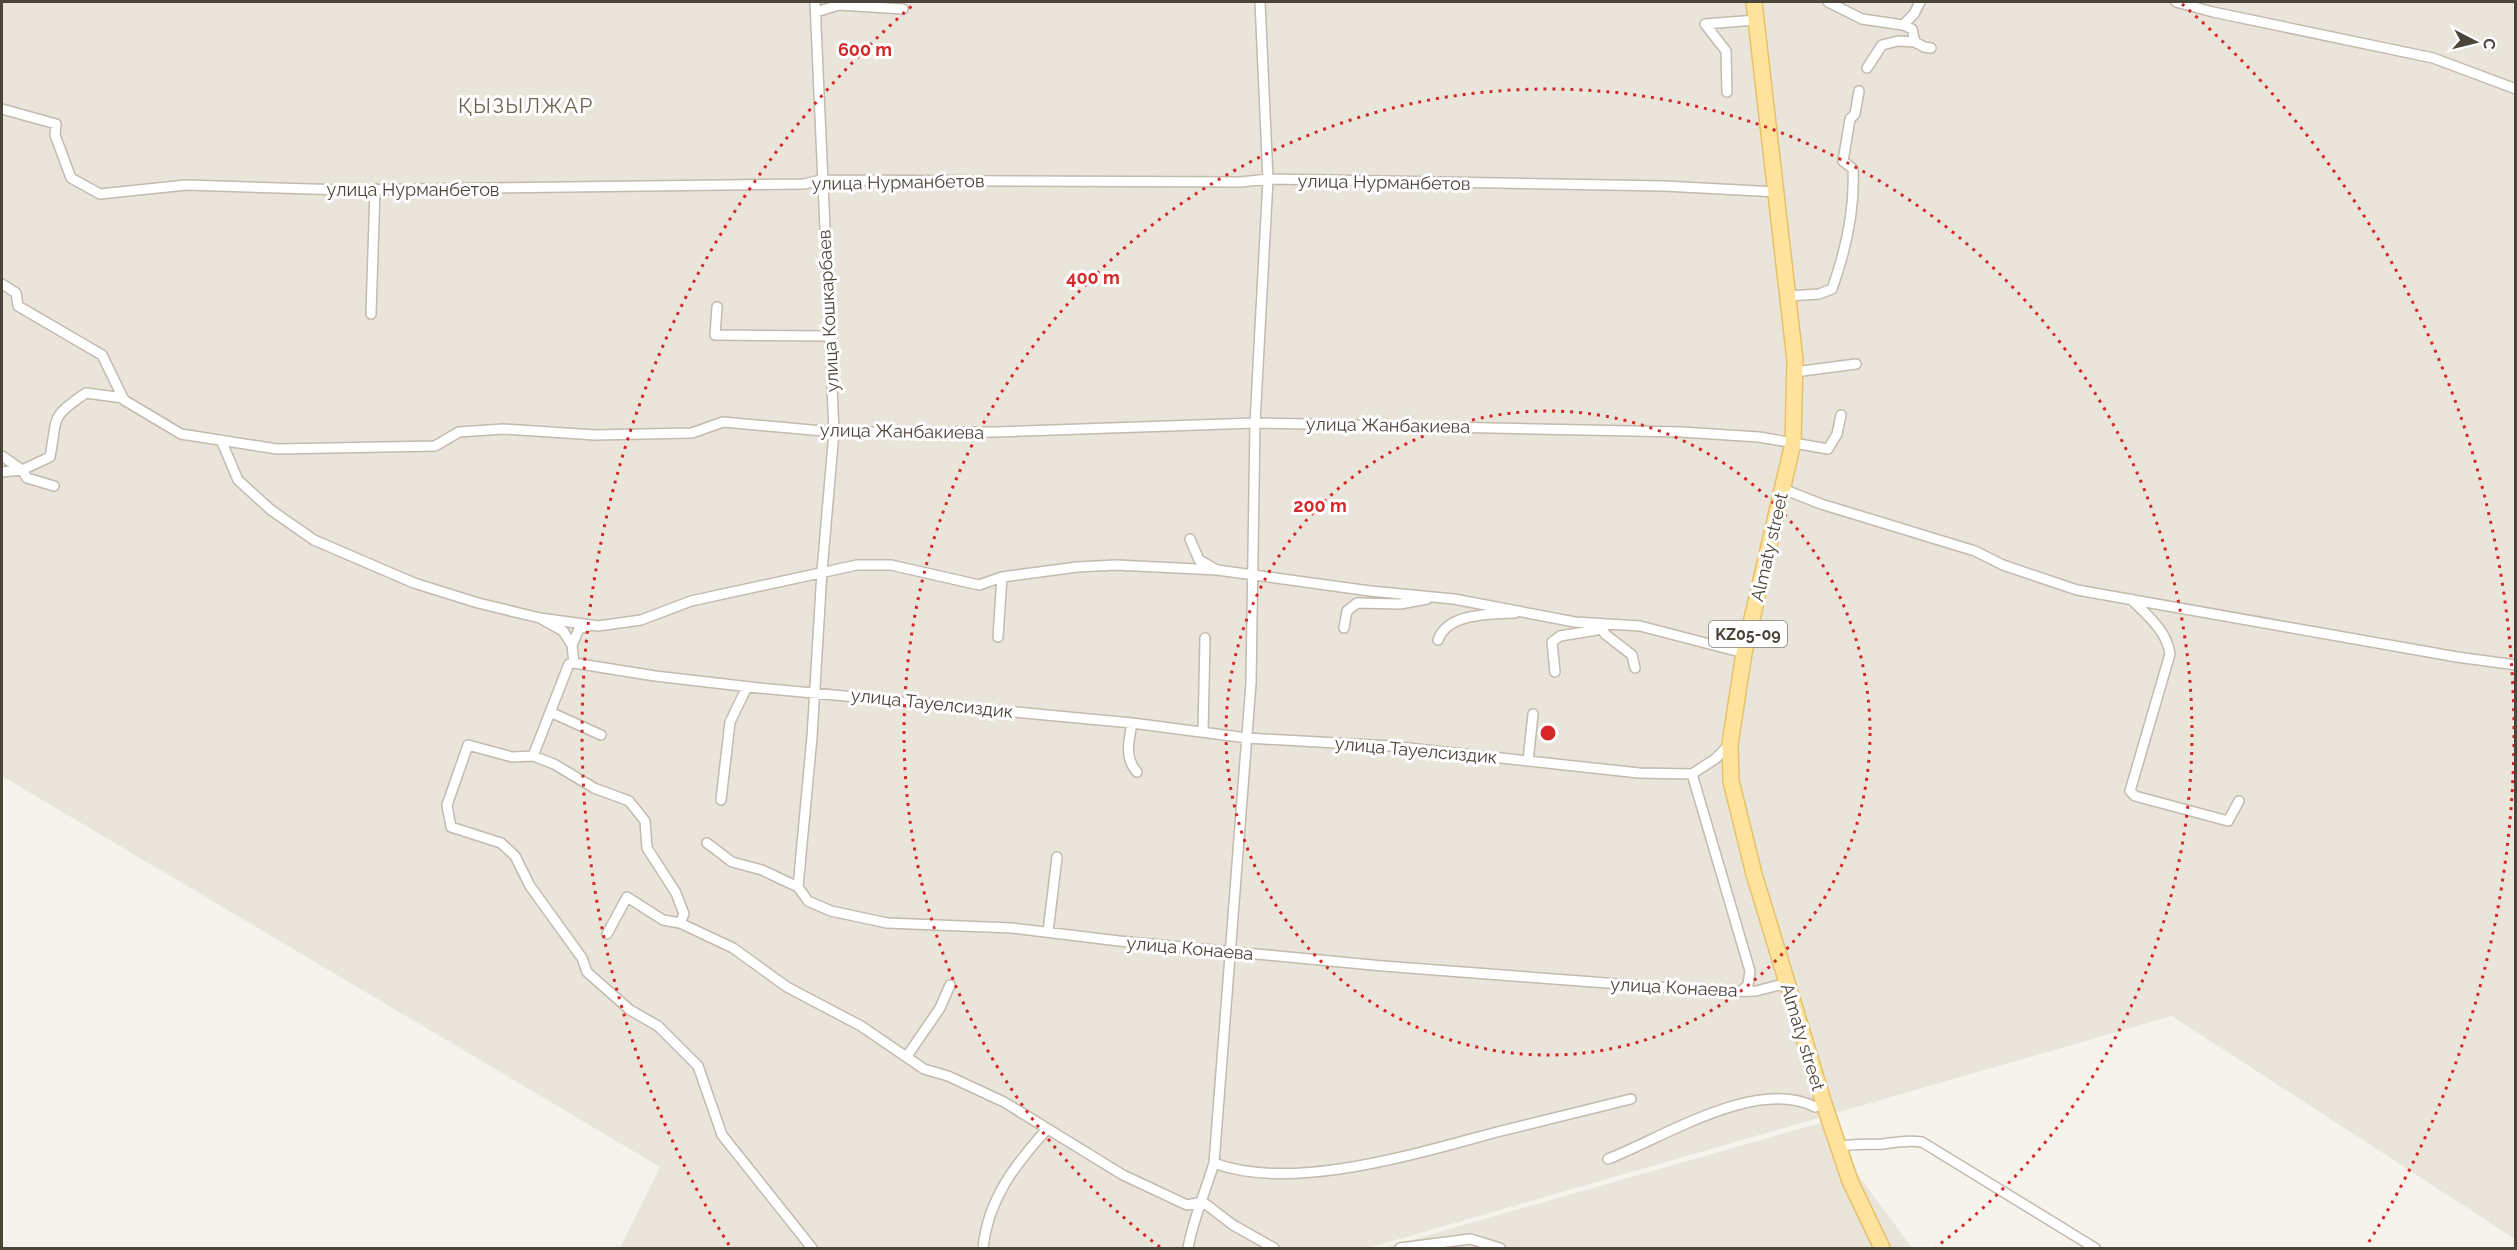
<svg xmlns="http://www.w3.org/2000/svg" width="2517" height="1250" font-family="Raleway,sans-serif">
<rect width="100%" height="100%" fill="#f6f3ec"/>
<path fill="#eae5da" d="M2,2H2515V1239L2172,1016L1368,1248H620L660,1167L2,776Z
M1820,1123L1912,1248H1383Z"/>
<g fill="none" stroke-linecap="round" stroke-linejoin="round">
<defs>
<path id="minor" d="M815,2L834,432L822,571L812,737L798,887L808,901L831,911L887,923L1012,928L1119,941L1383,966L1725,992L1756,991L1787,983
M1828,2L1862,19L1903,25L1914,14L1920,2
M2176,2L2213,12L2433,58L2516,89
M816,12L839,5L903,9
M1915,42L1924,47L1931,48
M1867,68L1882,45L1898,41L1915,42L1912,29L1903,25
M1727,92L1726,51L1705,24L1756,20
M2,109L56,124L55,135L71,178L100,194L186,185L344,190L804,184L821,180L1241,182L1268,179L1664,186L1777,192
M2,284L16,293L18,306L102,355L124,400L181,434L277,449L435,446L459,432L503,429L595,435L692,433L723,422L834,432H996L1255,423L1681,432L1759,437L1828,449L1837,434L1841,415
M1788,296L1819,294L1832,289C1846,250 1855,210 1853,169L1843,161L1850,119L1855,114L1859,91
M717,307L715,335L829,336
M371,314L375,189
M1795,372L1856,364
M221,440L238,480L271,510L314,540L414,583L478,603L540,618L563,631L572,645L574,663
M2,456L22,470L27,478L54,486
M2,472L22,470L50,457C58,416 49,418 86,393L123,398
M1783,489L1821,504L1975,551L2003,565L2077,590L2457,657L2516,665
M1190,539L1199,560L1217,570L1370,591L1454,599L1575,622L1640,626L1744,653
M2131,599C2147,615 2167,631 2170,654L2130,791L2135,796L2228,821L2239,801
M540,618L598,626L641,620L691,601L857,565H891L979,585L1002,577L1077,567L1116,565L1217,570
M1344,628L1347,611L1357,603L1400,604L1427,599
M998,637L1002,577
M1438,640C1447,613 1490,614 1515,613
M572,645L579,629L589,626
M1555,672L1552,642L1560,636L1597,630L1600,625L1605,634L1632,655L1635,668
M550,712L601,735
M1132,723C1129,741 1124,758 1137,772
M1203,732L1205,638
M533,756L512,757L468,745L447,805L451,827L501,843L515,856L530,886L582,958L587,972L630,1010L658,1026L698,1066L722,1135L812,1248
M1528,761L1533,714
M1692,774L1750,971L1748,985L1741,991
M721,800L730,722L747,687
M707,843L732,862L762,870L798,887
M680,923L733,948L787,987L861,1026L924,1069L948,1076L1004,1102L1123,1175L1187,1205L1203,1202
M1048,932L1057,857
M607,934L627,897L663,920L680,923L684,914L676,893L647,848L645,821L629,801L594,788L554,764L533,756L569,664L574,663L655,676L759,688L1132,723L1247,738L1390,746L1639,773L1692,774L1715,759L1730,744
M907,1056L940,1008L950,985
M1839,1147C1854,1143 1867,1145 1883,1144C1897,1142 1908,1140 1922,1142L2095,1248
M1608,1159C1664,1137 1757,1077 1815,1107L1824,1104
M1214,1163C1293,1193 1421,1152 1501,1131C1544,1120 1588,1110 1631,1099
M1203,1202L1233,1225L1274,1248
M983,1248C988,1199 1015,1165 1047,1129
M1188,1248C1193,1219 1205,1193 1214,1163L1251,683L1255,423L1268,179L1260,2
M1400,1248L1470,1239L1500,1248"/>
<path id="primary" d="M1754,2L1795,360L1793,443L1744,653L1730,744L1731,781L1754,874L1824,1104L1850,1181L1882,1248"/>
</defs>
<use href="#minor" stroke="#c2bbae" stroke-width="12"/>
<use href="#primary" stroke="#e6c16a" stroke-width="18"/>
<use href="#minor" stroke="#fff" stroke-width="9"/>
<use href="#primary" stroke="#ffe39c" stroke-width="15"/>
</g>
<g fill="none" stroke="#d62828" stroke-width="3" stroke-dasharray="3 6">
<circle cx="1548" cy="733" r="322"/>
<path d="M1160 1247A644 644 0 1 1 1936 1247"/>
<path d="M729 1245A966 966 0 0 1 914 4M2182 4A966 966 0 0 1 2367 1245"/>
</g>
<g text-anchor="middle" dominant-baseline="central" stroke-width="6" stroke-linejoin="round" paint-order="stroke">
<rect fill="#fff" stroke="#817c74" stroke-width="1.5" x="1709" y="621" width="78" height="26" rx="4.5"/>
<g font-size="16" font-weight="bold" fill="#4b4439">
<text x="1748" y="634">KZ05-09</text>
</g>
<g font-size="18" fill="#4b4439" stroke="#fff">
<text transform="translate(898 182) rotate(-1)">улица Нурманбетов</text>
<text transform="translate(1384 182) rotate(1)">улица Нурманбетов</text>
<text x="413" y="189">улица Нурманбетов</text>
<text transform="translate(828 311) rotate(-93)">улица Кошкарбаев</text>
<text transform="translate(1388 425) rotate(1)">улица Жанбакиева</text>
<text transform="translate(902 431) rotate(1)">улица Жанбакиева</text>
<text transform="translate(1769 547) rotate(-77)">Almaty street</text>
<text transform="translate(932 703) rotate(6)">улица Тауелсиздик</text>
<text transform="translate(1416 750) rotate(5)">улица Тауелсиздик</text>
<text transform="translate(1190 948) rotate(5)">улица Конаева</text>
<text transform="translate(1674 987) rotate(3)">улица Конаева</text>
<text transform="translate(1803 1037) rotate(73)">Almaty street</text>
</g>
<g font-size="21" letter-spacing="1.5" fill="#6e6250" stroke="#fff">
<text x="526" y="105">ҚЫЗЫЛЖАР</text>
</g>
</g>
<circle cx="1548" cy="733" r="9" fill="#d62828" stroke="#fff" stroke-width="3"/>
<g font-size="18" text-anchor="middle" font-weight="bold" fill="#d62828" stroke="#fff" stroke-width="6" stroke-linejoin="round" paint-order="stroke">
<text x="865" y="56">600 m</text>
<text x="1093" y="284">400 m</text>
<text x="1320" y="512">200 m</text>
</g>
<rect width="2517" height="1250" fill="none" stroke="#4b4439" stroke-width="6"/>
<g transform="translate(2475 42) rotate(97)" stroke="#ffffff" stroke-width="4.5" paint-order="stroke">
<path d="M0-4.5L10 22L0 15L-10 22Z" fill="#4b4439"/>
<text y="-9" font-size="16" font-weight="bold" text-anchor="middle" fill="#4b4439">С</text>
</g>
</svg>
